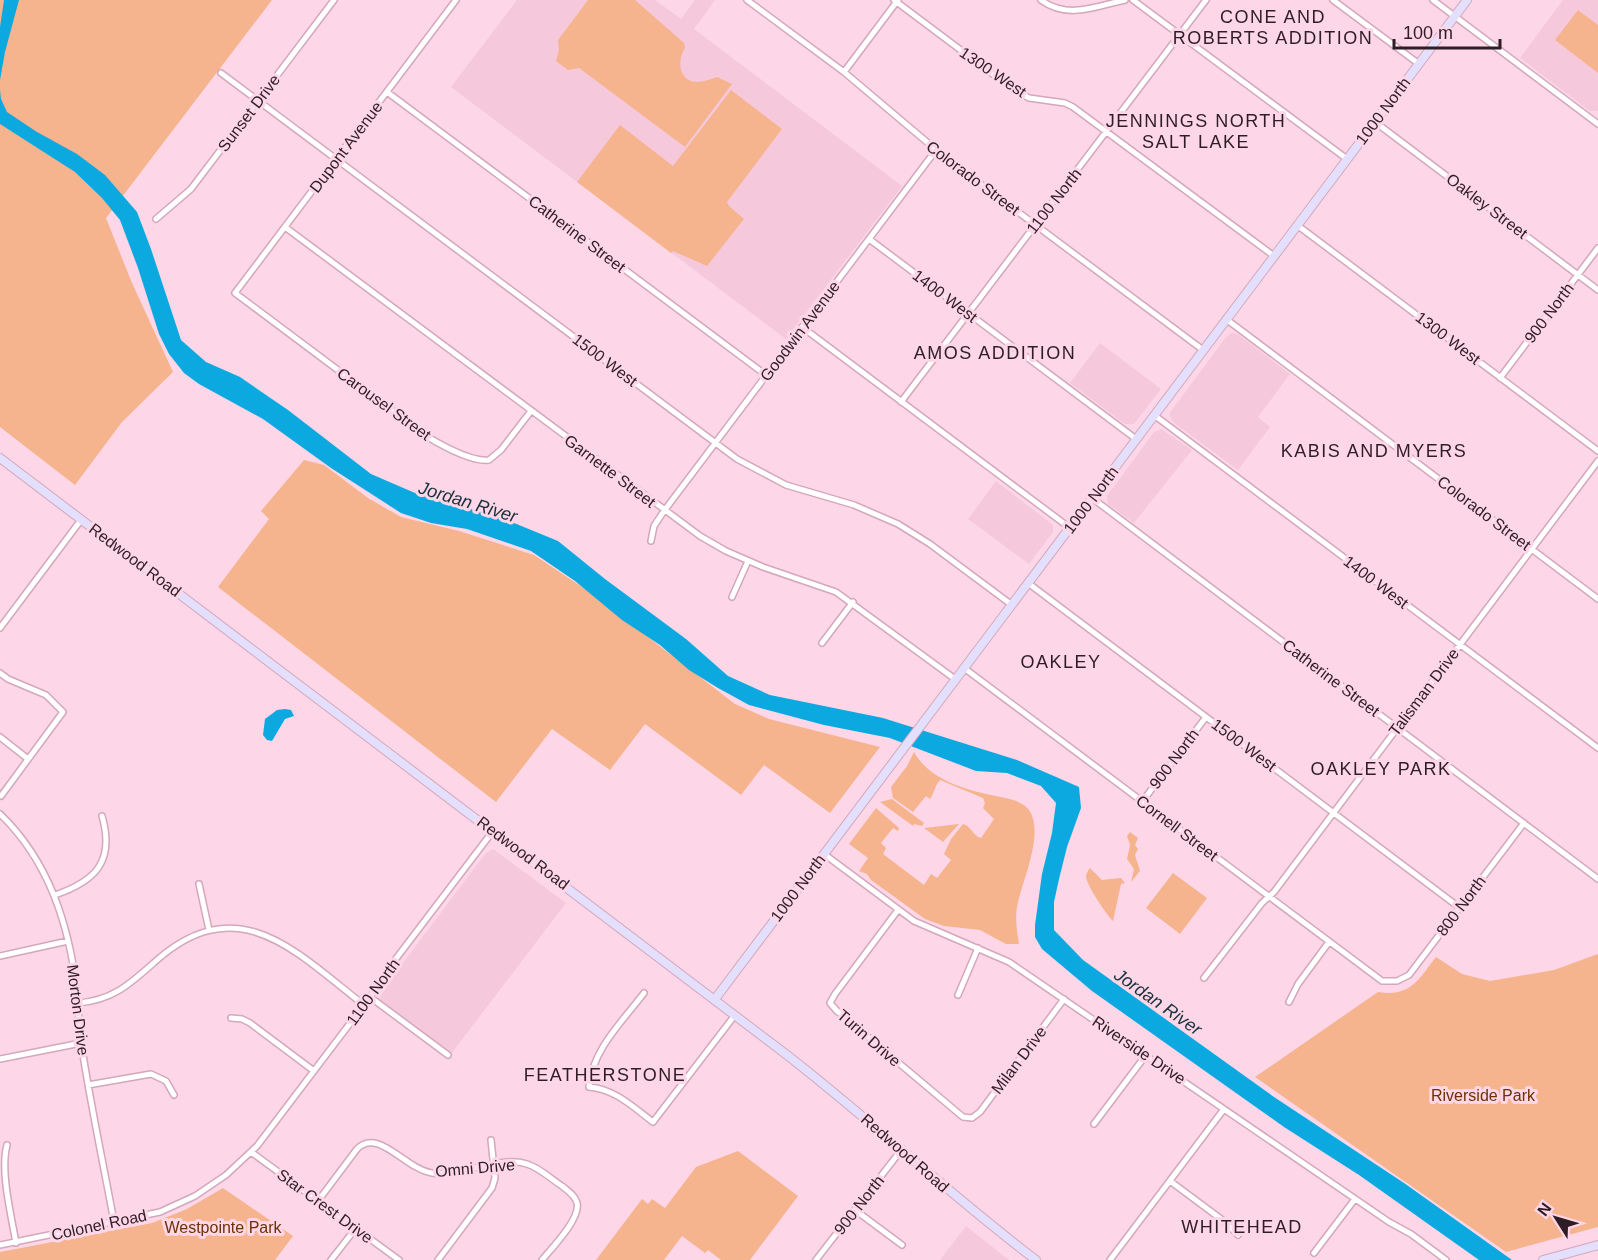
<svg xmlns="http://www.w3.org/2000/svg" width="1598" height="1260" font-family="Helvetica,sans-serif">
<rect width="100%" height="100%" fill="#fdd7e7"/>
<path fill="#f5c8db" d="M517,0H655L681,19L695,0H715L694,29L902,186L786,339L451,87Z
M1563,0H1598V111H1590L1520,58Z
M1232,333L1239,335L1290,374L1258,417L1270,427L1238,470L1173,422L1169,414L1226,337Z
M1100,343L1161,389L1134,424H1125L1070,383Z
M1161,429L1192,450L1134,523L1108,504L1107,496L1154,432Z
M996,481L1053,525V532L1029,564L968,519Z
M493,849L566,903L451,1054L379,999L394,975L485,854Z
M966,1226L1009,1260H940Z"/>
<path fill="#f6b48e" d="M0,0H272L106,218L132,283L173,372L122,422L75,485L0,427Z
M588,0H635L684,43L685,48C677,60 678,81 697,82C703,82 711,79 717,77L732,84L685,147L579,68L568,70L556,61L559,50L558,40Z
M1578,10L1598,25V73L1555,40Z
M731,90L782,129L727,202L729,206L744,219L707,266L673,251L671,253L577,182L620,125L673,166Z
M304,460L324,465L368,498L401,517L459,531L534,555L588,591L735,704L769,719L880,747L830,813L764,765L741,795L645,724L610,770L552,729L496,802L218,587L269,519L261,511Z
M914,752C929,779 963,789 991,795C1003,798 1021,799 1029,810C1045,833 1022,881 1017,907C1015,919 1017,932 1019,944H1006L980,930L944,926L925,919L871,880L867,874L859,871L868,858L849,844L876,808L899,828L898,831L893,828L881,843L886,848L883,854L924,885L931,874L937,878L951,860L944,854L951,839L963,824C971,826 973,836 981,838L994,819L983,808L985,803L983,798L940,780C935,785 935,792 930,799L926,796L913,812L893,798L891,787L907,766Z
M892,799L924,823L922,826L914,824L913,826L880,802Z
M959,824L943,842L924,828Z
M1130,832L1138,838L1135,845L1138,849L1135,855L1140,871L1131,882L1134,869L1127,859L1130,845L1127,836Z
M1090,868L1102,880L1121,878L1125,883L1121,884L1113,921C1106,914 1087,886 1086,877C1086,873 1088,871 1090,868Z
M1173,873L1207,898L1180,934L1146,908Z
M1598,954V1227L1506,1252L1255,1077L1378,992C1411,997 1418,980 1436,957L1462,974L1490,981L1554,970Z
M738,1151L798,1196L750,1260H721L708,1250L705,1253L682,1236L664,1260H596L642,1199L648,1204L652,1199L665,1208L696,1167Z
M223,1188L293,1236L275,1260H0V1252L152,1223L187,1209Z"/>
<path fill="#0ca9e0" d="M4,0H19L5,52L0,80V27Z
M0,90L1,99L7,112L37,132L77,154L105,175L137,212L151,249L181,340L206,362L240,377L288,410L371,474L415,493L502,518L558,541L605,579L686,639L728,676L770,695L883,718L1017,760L1079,787L1081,808L1067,847L1059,879L1054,902V930L1083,960L1196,1041L1274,1097L1404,1183L1512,1260H1479L1359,1175L1284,1127L1092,991L1042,949L1035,937V925L1042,874L1052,833L1056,803L1041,786L1007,773L976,771L890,738L824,725L749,705L718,688L689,670L660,645L622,620L575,581L531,551L467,529L431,523L401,513L331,468L263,419L199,384L184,373L169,354L159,334L138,268L120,220L102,198L75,172L0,124Z
M285,709L291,710L294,716L285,719L272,741L267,740L263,735L265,719L277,710Z"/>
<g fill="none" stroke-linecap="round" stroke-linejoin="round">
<defs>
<path id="street" d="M456,0L235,293L426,436C441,445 471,462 489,460L501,450L531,411
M747,0L844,72L947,159L1203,350
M894,0L1014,90L1029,98L1065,103L1073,107L1274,256
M1041,0C1068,20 1097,6 1125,0
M1133,0L1347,159
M1333,0L1419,64
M1433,0L1598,124
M844,72L898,0
M221,73L737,459L786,485L854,505L898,524L930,544L1012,605
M387,92L766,375
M1375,122L1598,290
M156,219L191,189L334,0
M1297,225L1598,451
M285,227L700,536L726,551L763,567L836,592L955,679
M869,239L1136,439
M1226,319L1598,599
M802,327L1070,528
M1500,378L1598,248
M901,402L1206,0
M1154,415L1598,748
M1092,498L1598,879
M651,541L654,526L664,511L936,150
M1028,583L1460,908
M732,597L748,561
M0,628L81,520
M822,643L853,602
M964,668L1382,981H1397L1409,975L1524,823
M0,673L8,679L46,695L63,712L1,796
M0,737L28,759
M1142,802L1206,717
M0,814C49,861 69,925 77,991C79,1008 78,1025 81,1042C90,1102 103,1162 114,1222
M824,854L914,921L1009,962L1389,1222L1411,1234L1446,1260
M199,884L209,930
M55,895C96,881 115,861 102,816
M898,910L835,994L830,1003L837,1011L963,1117L972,1118L980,1112L1064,999
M0,956L68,941
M1204,978L1262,903L1274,892L1598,461
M644,993C622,1022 592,1050 589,1087C615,1089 633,1107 653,1122L735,1015
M958,995L978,948
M370,997L448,1055
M1289,1002L1298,984L1329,942
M78,1003C114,1000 131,983 157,960C239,888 297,953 364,1005
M231,1018L242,1019L250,1023L314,1071
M0,1059L81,1043
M88,1085L151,1074L166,1081L174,1095
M1094,1124L1146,1055
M7,1145C0,1171 11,1214 16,1243
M251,1152L399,1260
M1170,1181L1225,1222L1238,1235
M318,1201L357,1149C378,1127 405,1169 432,1173C462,1177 499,1155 527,1164C540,1168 551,1179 562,1186C568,1191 575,1195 577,1203C581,1218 552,1248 542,1260
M855,1210L902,1245
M0,1245L160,1212L195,1196L226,1175L257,1146L370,997L395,960L493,831
M1314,1253L1355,1199
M331,1260L356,1228
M438,1260L492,1188L495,1178L491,1140
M816,1260L902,1149
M1110,1260L1224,1109"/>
<path id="secondary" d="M0,458C261,659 526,854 787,1055C872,1121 950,1195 1036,1260
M715,999L1467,0
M1543,1260L1598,1245"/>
</defs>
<use href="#street" stroke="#d4a7ba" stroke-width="8"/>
<use href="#secondary" stroke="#d4a7ba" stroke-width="10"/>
<use href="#street" stroke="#fff" stroke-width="5"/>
<use href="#secondary" stroke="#e4dffc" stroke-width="8"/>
</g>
<g text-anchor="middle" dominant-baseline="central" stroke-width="6" stroke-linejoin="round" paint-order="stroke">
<g font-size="16" fill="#2e1d24" stroke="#fdd7e7">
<text transform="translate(993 72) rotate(34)">1300 West</text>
<text transform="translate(1383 111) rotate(-53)">1000 North</text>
<text transform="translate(249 113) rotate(-53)">Sunset Drive</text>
<text transform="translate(346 147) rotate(-53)">Dupont Avenue</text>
<text transform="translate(973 178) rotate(37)">Colorado Street</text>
<text transform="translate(1054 201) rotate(-52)">1100 North</text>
<text transform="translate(1487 206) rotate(37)">Oakley Street</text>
<text transform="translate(577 234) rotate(37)">Catherine Street</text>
<text transform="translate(945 296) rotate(37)">1400 West</text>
<text transform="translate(1549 313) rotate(-53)">900 North</text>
<text transform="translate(800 331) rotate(-53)">Goodwin Avenue</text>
<text transform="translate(1448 338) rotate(37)">1300 West</text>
<text transform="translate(605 360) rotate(37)">1500 West</text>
<text transform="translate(384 404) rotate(36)">Carousel Street</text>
<text transform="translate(610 471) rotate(37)">Garnette Street</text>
<text transform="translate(1091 500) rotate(-53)">1000 North</text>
<text transform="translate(1484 513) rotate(37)">Colorado Street</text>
<text transform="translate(135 560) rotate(37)">Redwood Road</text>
<text transform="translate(1376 582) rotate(37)">1400 West</text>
<text transform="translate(1331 678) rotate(37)">Catherine Street</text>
<text transform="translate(1424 692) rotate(-53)">Talisman Drive</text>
<text transform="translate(1244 745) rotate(37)">1500 West</text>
<text transform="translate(1174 759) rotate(-53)">900 North</text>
<text transform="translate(1177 828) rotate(37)">Cornell Street</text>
<text transform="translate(523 853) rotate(37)">Redwood Road</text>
<text transform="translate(798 888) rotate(-53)">1000 North</text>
<text transform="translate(1461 906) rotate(-53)">800 North</text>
<text transform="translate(373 992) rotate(-54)">1100 North</text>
<text transform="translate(78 1010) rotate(83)">Morton Drive</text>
<text transform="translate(869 1038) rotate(41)">Turin Drive</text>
<text transform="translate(1139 1050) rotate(34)">Riverside Drive</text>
<text transform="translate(1019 1060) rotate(-53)">Milan Drive</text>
<text transform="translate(905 1153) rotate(41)">Redwood Road</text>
<text transform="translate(475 1168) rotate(-5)">Omni Drive</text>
<text transform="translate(859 1205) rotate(-52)">900 North</text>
<text transform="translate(325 1206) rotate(36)">Star Crest Drive</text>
<text transform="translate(99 1225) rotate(-12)">Colonel Road</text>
</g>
<g font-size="16" fill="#6d3101" stroke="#fdd7e7">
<text x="1483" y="1095">Riverside Park</text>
<text x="223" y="1227">Westpointe Park</text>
</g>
<g font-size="18" letter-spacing="1.5" fill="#2e1d24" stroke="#fdd7e7">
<text x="1273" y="17">CONE AND<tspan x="1273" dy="21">ROBERTS ADDITION</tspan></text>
<text x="1196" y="121">JENNINGS NORTH<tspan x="1196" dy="21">SALT LAKE</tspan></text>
<text x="995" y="353">AMOS ADDITION</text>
<text x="1374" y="451">KABIS AND MYERS</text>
<text x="1061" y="662">OAKLEY</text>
<text x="1381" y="769">OAKLEY PARK</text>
<text x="605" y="1075">FEATHERSTONE</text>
<text x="1242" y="1227">WHITEHEAD</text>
</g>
<g font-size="18" font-style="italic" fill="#1b303b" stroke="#fdd7e7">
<text transform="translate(468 502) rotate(17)">Jordan River</text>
<text transform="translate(1158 1002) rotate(35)">Jordan River</text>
</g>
</g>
<g transform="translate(1556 1218) rotate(307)" stroke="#fdd7e7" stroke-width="4.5" paint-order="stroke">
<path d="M0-4.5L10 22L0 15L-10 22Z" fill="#2e1d24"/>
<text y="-9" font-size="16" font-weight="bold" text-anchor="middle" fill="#2e1d24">N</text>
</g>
<path d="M1394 39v9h106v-9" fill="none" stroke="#2e1d24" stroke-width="3"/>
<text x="1403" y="39" font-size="18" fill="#2e1d24" stroke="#fdd7e7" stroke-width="4.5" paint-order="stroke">100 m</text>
</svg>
